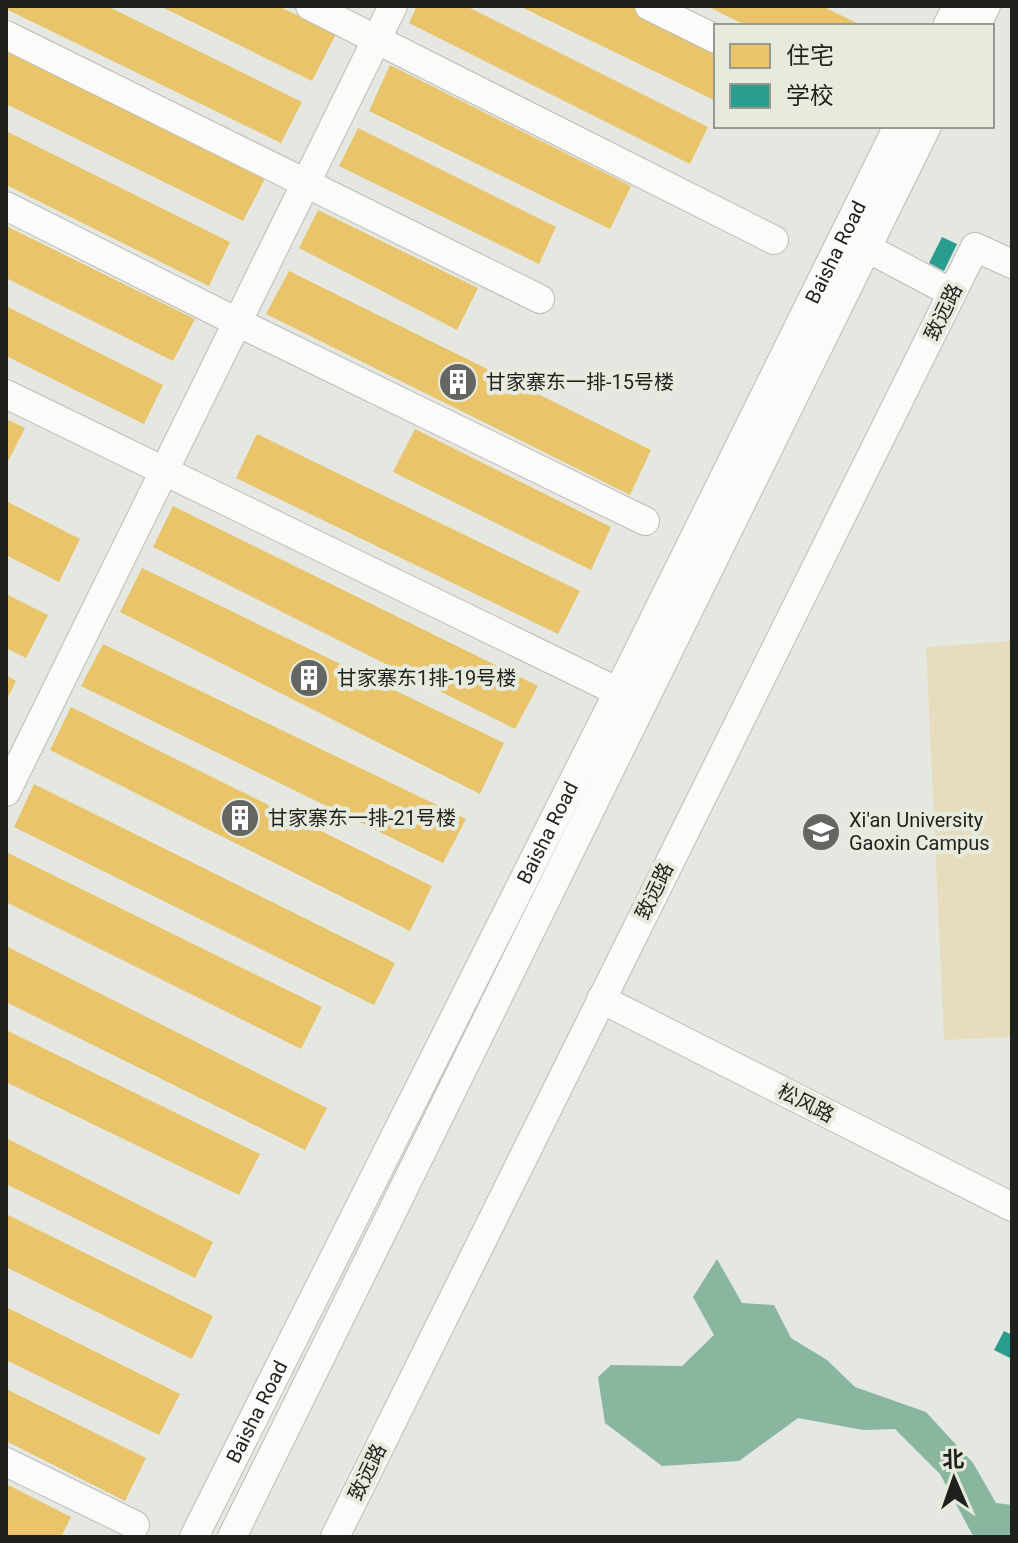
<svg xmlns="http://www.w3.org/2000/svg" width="1018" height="1543" font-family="Roboto,'Noto Sans SC',sans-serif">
<rect width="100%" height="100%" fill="#e5e8e1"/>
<path fill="#e8dcbf" d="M1012,641V1037L944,1040L926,647Z"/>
<path fill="#89b69f" d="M717,1259L742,1303L774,1305L791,1338L827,1360L855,1387L926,1412L973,1463L996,1503L1012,1505V1537L973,1536L940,1474L895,1429L863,1430L798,1418L739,1461L662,1466L605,1423L598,1377L611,1365L682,1366L714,1335L693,1297Z"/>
<path fill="#e9c46a" d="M6,6H107L302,102L281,143L6,9Z
M160,6H278L336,34L312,81Z
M417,6H466L708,127L690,164L409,23Z
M519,6H633L716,47V101Z
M707,6H822L863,26H747Z
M6,48L266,177L243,221L6,104Z
M390,65L631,186L610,229L369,111Z
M358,128L556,227L539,264L339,166Z
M6,131L230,242L209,286L6,185Z
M318,210L478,288L457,330L299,248Z
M6,226L195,319L173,361L6,278Z
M289,271L651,450L630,495L266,314Z
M6,306L163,385L144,424L6,356Z
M6,419L25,428L6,465Z
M415,429L611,527L591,570L393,472Z
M257,434L580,591L558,634L236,478Z
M6,501L80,539L59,582L6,555Z
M173,506L538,686L515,729L153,547Z
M142,568L504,743L480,794L120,612Z
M6,594L48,615L26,658L6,648Z
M103,644L466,819L443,863L81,686Z
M6,675L16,681L6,701Z
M71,707L432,886L410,931L50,750Z
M34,784L395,963L374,1005L14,827Z
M6,852L322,1007L301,1049L6,902Z
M6,946L327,1108L305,1150L6,1002Z
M6,1030L260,1154L239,1195L6,1082Z
M6,1138L213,1242L195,1278L6,1184Z
M6,1214L213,1316L192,1359L6,1267Z
M6,1307L180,1394L159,1435L6,1360Z
M6,1389L146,1458L125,1501L6,1441Z
M6,1484L71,1517L61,1537H11L6,1535Z"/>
<path fill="#2a9d8f" d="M942,237L957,244L944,271L929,263Z
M1004,1331L1012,1335V1359L994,1350Z"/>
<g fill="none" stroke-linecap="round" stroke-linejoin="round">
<defs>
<g id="minor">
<path d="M310,6L774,240"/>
<path d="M649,6L716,39"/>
<path d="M947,26L957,6"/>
<path d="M976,26L986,6"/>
<path d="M6,35L540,299"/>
<path d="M6,206L237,322L645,521"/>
<path d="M867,248L952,293"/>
<path d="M6,394L635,700"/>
<path d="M6,792L393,6"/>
<path d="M601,999L1012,1207"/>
<path d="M6,1462L135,1525"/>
<path id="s1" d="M194,1537L618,692L898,126"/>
<path d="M232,1537L927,126"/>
<path d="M335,1537L975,247L1012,264"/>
</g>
</defs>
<use href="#minor" stroke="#babcb7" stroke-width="30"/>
<use href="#minor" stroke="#fbfcfa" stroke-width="28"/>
</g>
<defs>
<symbol id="building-disc" viewBox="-11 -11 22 22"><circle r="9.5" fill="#646761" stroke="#e6ebde"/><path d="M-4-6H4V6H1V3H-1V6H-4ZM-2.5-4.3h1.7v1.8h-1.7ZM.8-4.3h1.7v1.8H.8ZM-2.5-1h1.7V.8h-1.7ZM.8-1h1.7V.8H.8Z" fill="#fff"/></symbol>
<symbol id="university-disc" viewBox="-11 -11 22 22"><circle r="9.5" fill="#646761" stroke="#e6ebde"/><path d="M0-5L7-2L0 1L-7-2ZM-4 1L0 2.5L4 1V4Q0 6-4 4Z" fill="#fff"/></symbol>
</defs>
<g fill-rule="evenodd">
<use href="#building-disc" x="436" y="360" width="44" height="44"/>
<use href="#building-disc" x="287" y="656" width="44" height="44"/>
<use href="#building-disc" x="218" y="796" width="44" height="44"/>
<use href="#university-disc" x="799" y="810" width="44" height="44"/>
</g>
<g text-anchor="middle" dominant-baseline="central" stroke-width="8" stroke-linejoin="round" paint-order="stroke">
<g font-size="20" fill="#1f211c" stroke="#e6ebde">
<text stroke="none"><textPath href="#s1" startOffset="1436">Baisha Road</textPath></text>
<text transform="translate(943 312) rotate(-64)">致远路</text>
<text stroke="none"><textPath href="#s1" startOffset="788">Baisha Road</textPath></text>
<text transform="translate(654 891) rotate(-64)">致远路</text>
<text transform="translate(806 1103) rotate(27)">松风路</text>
<text stroke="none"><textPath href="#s1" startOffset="140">Baisha Road</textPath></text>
<text transform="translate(367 1472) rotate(-64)">致远路</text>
</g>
<g font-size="20" fill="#1f211c" stroke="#e6ebde" text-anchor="start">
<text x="486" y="382">甘家寨东一排-15号楼</text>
<text x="337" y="678">甘家寨东1排-19号楼</text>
<text x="268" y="818">甘家寨东一排-21号楼</text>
<text x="849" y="820">Xi'an University<tspan x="849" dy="23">Gaoxin Campus</tspan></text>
</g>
</g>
<rect width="1018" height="1543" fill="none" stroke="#1f211c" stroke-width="16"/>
<rect x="714" y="24" width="280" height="104" fill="#e6ebde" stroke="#969a90" stroke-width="2"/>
<rect x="730" y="44" width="40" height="24" fill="#e9c46a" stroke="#969a90" stroke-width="2"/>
<text x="786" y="64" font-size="24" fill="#1f211c">住宅</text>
<rect x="730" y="84" width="40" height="24" fill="#2a9d8f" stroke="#969a90" stroke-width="2"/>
<text x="786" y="104" font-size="24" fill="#1f211c">学校</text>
<g transform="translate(954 1479) rotate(358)" stroke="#e6ebde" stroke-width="6" paint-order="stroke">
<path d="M0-6L14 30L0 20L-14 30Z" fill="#1f211c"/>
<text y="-12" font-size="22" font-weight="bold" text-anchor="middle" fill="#1f211c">北</text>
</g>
</svg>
